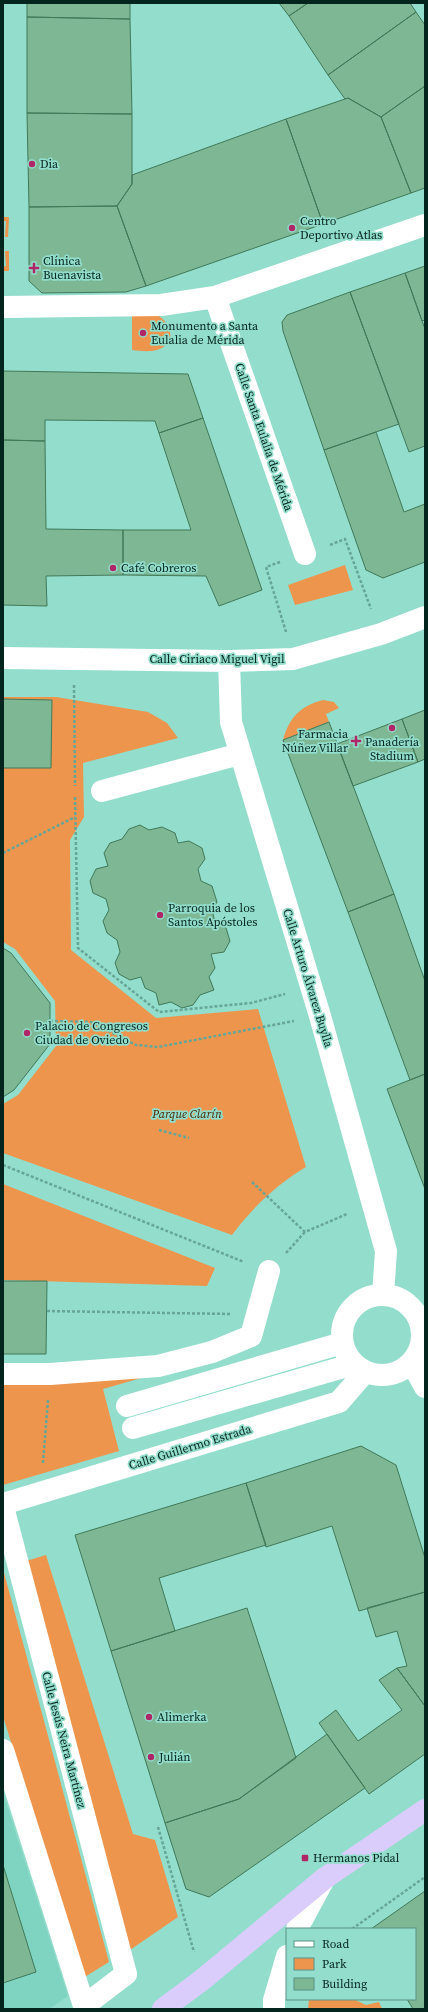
<svg xmlns="http://www.w3.org/2000/svg" width="428" height="2012" font-family="'Source Serif 4',serif">
<rect width="100%" height="100%" fill="#92ddcb"/>
<path fill="#7ed4c0" d="M3,1793L68,1996L49,2009H3Z"/>
<path fill="#ee954d" d="M3,217H9L8,237H5L6,221H3Z
M5,251H9V271H3V267L6,266Z
M154,314C172,320 178,344 157,350C149,352 140,351 132,350V315Z
M345,565L353,590L295,605L288,585Z
M3,697H56L148,712L167,723L178,738L83,763L84,817L70,840L71,950L156,1018L258,1009L306,1167C276,1185 253,1207 232,1235L3,1153V1104L18,1095L56,1046L55,1001L15,949L3,942Z
M323,700L334,702L339,708L326,714L329,722L283,740C289,718 300,706 323,700Z
M3,1184L215,1268L207,1286L3,1280Z
M172,1369L103,1389L119,1451L3,1485V1379Z
M46,1555L133,1834L155,1840L178,1917L130,1950L26,1561Z
M3,1569L109,1962L83,1978L3,1716Z
M309,1999H353L366,2005L379,2002L382,2009H308Z"/>
<path fill="#7db794" stroke="#417959" d="M27,3H130V19L27,17Z
M279,3H308L289,16Z
M308,3H410L416,12L328,75L289,16Z
M416,12L425,25V86L381,117L348,98L345,99L328,75Z
M27,17L130,19L132,114L27,113Z
M425,86V188L411,193L381,117Z
M348,98L381,117L411,193L323,224L286,119Z
M27,113L132,114V184L117,206L29,207Z
M286,119L323,224L146,286L117,206L132,184V175Z
M117,206L146,286L126,292L42,293L29,281V207Z
M425,266V320L422,321L405,273Z
M405,273L425,329V446L409,452L350,292Z
M350,292L399,424L324,450L283,331L282,322L287,315Z
M3,371L188,374L203,418L159,433L155,421L45,420V441L3,440Z
M203,418L262,590L219,606L206,576L123,575V530H191L159,433Z
M376,432L404,512L425,504V562L383,578L366,570L324,450Z
M3,440L45,441L46,529L123,530V575L46,576L47,606L3,605Z
M3,699L52,700L51,768H3Z
M425,710V759L418,762L402,719Z
M402,719L418,762L353,786L337,744Z
M329,722L394,894L348,912L283,740Z
M140,825L149,830L162,827L175,833L178,843L189,841L202,848L205,859L198,869L201,881L212,886L217,902L212,910L215,922L226,928L230,941L224,952L211,954L215,968L209,977L214,990L200,995L193,1005L182,1008L171,1002L159,1005L156,993L145,988L141,977L130,980L119,974L115,963L120,952L117,940L107,933L103,921L109,910L106,899L93,893L90,881L96,869L108,866L104,853L110,843L122,839L129,829Z
M394,894L425,981V1074L410,1080L348,912Z
M3,948L11,953L50,1003V1044L14,1090L3,1097Z
M425,1074V1189L387,1089Z
M3,1281H47L46,1354H3Z
M361,1446L396,1465L425,1558V1592L359,1611L332,1526L266,1547L246,1483Z
M246,1483L266,1545L159,1578L175,1631L111,1651L75,1535Z
M425,1592V1706L397,1668L407,1666L397,1631L376,1637L367,1608Z
M247,1608L296,1758L239,1799L165,1823L111,1651Z
M397,1668L425,1706V1754L369,1794L319,1723L336,1710L358,1741L402,1710L379,1680Z
M327,1734L365,1788L209,1897L186,1889L165,1823L239,1799Z
M3,1865L36,1972L3,1983Z
M425,1891V2009H413L407,1999H415V1929H371Z"/>
<g fill="none" stroke-linecap="round" stroke-linejoin="round">
<path stroke="#67a597" stroke-width="2.5" stroke-dasharray="3 2" stroke-linecap="butt" d="M330,545L345,539L371,609
M280,562L266,567L286,632
M74,685L75,786
M75,797L78,948L159,1012L251,1003L285,994
M3,853L75,817
M50,1021L91,1022L136,1045L158,1047L294,1021
M159,1130L189,1138
M3,1165L244,1262
M252,1182L305,1232L347,1214
M286,1253L305,1232
M47,1311L230,1314
M43,1463L48,1400
M158,1827L194,1952
M352,1929L425,1877"/>
<path stroke="#fff" stroke-width="22" d="M3,307L161,305L215,297
M305,554L215,297L425,225
M3,658L229,661L293,659L381,634L425,617
M229,661L231,722L320,1016L386,1251L383,1295
M102,791L240,754
M342 1335a40 40 0 1 1 80 0a40 40 0 1 1-80 0Z
M412,1363L425,1387
M3,1374H50L158,1366L212,1352L251,1336L269,1271
M127,1406L342,1343
M133,1428L354,1364
M3,1504L339,1402L365,1372
M3,1507L126,1974L84,2006L3,1750
M297,1929L324,1879
M274,2009V2000L287,1956"/>
<path stroke="#dacdfb" stroke-width="22" d="M163,2009L202,1980L325,1878L425,1810"/>
</g>
<g fill="#af2666" stroke="#92ddcb" stroke-width="1.5">
<circle cx="32" cy="164" r="4"/>
<circle cx="292" cy="228" r="4"/>
<path d="M32 262h4v4h4v4h-4v4h-4v-4h-4v-4h4z"/>
<circle cx="143" cy="333" r="4"/>
<circle cx="113" cy="568" r="4"/>
<circle cx="392" cy="728" r="4"/>
<path d="M354 735h4v4h4v4h-4v4h-4v-4h-4v-4h4z"/>
<circle cx="160" cy="915" r="4"/>
<circle cx="27" cy="1033" r="4"/>
<circle cx="149" cy="1717" r="4"/>
<circle cx="151" cy="1757" r="4"/>
<rect x="301" y="1854" width="8" height="8" rx="2"/>
</g>
<g text-anchor="middle" dominant-baseline="central" stroke-width="3.5" stroke-linejoin="round" paint-order="stroke">
<g font-size="12" fill="#04241e" stroke="#92ddcb" text-anchor="start">
<text x="40" y="164">Dia</text>
<text x="300" y="221">Centro<tspan x="300" dy="14">Deportivo Atlas</tspan></text>
<text x="43" y="261">Clínica<tspan x="43" dy="14">Buenavista</tspan></text>
<text x="151" y="326">Monumento a Santa<tspan x="151" dy="14">Eulalia de Mérida</tspan></text>
<text x="121" y="568">Café Cobreros</text>
<text x="348" y="734" text-anchor="end">Farmacia<tspan x="348" dy="14">Núñez Villar</tspan></text>
<text x="392" y="742" text-anchor="middle">Panadería<tspan x="392" dy="14">Stadium</tspan></text>
<text x="168" y="908">Parroquia de los<tspan x="168" dy="14">Santos Apóstoles</tspan></text>
<text x="35" y="1026">Palacio de Congresos<tspan x="35" dy="14">Ciudad de Oviedo</tspan></text>
<text x="157" y="1717">Alimerka</text>
<text x="159" y="1757">Julián</text>
<text x="313" y="1858">Hermanos Pidal</text>
</g>
<g font-size="12" fill="#04241e" stroke="#92ddcb">
<text transform="translate(264 437) rotate(71)">Calle Santa Eulalia de Mérida</text>
<text x="217" y="659">Calle Ciriaco Miguel Vigil</text>
<text transform="translate(308 978) rotate(73)">Calle Arturo Álvarez Buylla</text>
<text transform="translate(190 1447) rotate(-17)">Calle Guillermo Estrada</text>
<text transform="translate(64 1740) rotate(75)">Calle Jesús Neira Martínez</text>
</g>
<g font-size="12" font-style="italic" fill="#482301" stroke="#92ddcb">
<text x="187" y="1114">Parque Clarín</text>
</g>
</g>
<rect width="428" height="2012" fill="none" stroke="#04241e" stroke-width="8"/>
<rect x="286" y="1928" width="130" height="72" fill="#92ddcb" stroke="#599386"/>
<rect x="294" y="1941" width="20" height="6" fill="#ffffff" stroke="#599386"/>
<text x="322" y="1948" font-size="12" fill="#04241e">Road</text>
<rect x="294" y="1958" width="20" height="12" fill="#ee954d" stroke="#599386"/>
<text x="322" y="1968" font-size="12" fill="#04241e">Park</text>
<rect x="294" y="1978" width="20" height="12" fill="#7db794" stroke="#599386"/>
<text x="322" y="1988" font-size="12" fill="#04241e">Building</text>
</svg>
